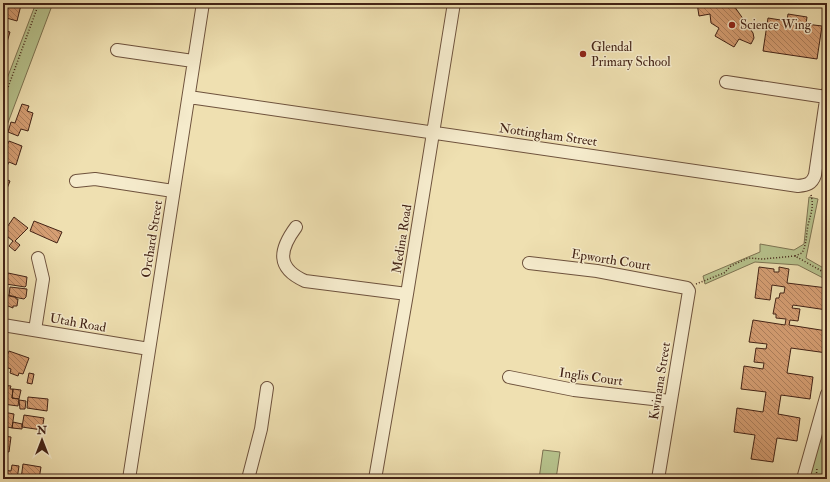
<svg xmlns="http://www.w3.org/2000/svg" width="830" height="482" font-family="'IM FELL Double Pica',serif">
<defs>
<pattern id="building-back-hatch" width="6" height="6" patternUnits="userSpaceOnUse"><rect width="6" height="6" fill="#d59e73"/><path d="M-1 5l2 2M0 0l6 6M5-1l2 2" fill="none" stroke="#ae805d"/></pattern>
</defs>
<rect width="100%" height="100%" fill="#efe0b1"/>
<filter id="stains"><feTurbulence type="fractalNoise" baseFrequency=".005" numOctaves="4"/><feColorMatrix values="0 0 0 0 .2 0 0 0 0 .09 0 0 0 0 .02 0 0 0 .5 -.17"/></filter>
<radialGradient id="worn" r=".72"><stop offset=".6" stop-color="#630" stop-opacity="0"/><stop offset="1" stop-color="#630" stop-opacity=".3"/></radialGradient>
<path fill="#b7c38d" stroke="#7d7352" d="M36,3H53L3,136V89Z
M809,197L818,199L806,258L827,270V280L798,265L755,262L705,284L703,276L760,252V244L794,250L804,244Z
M827,394V479H803Z
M543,450L560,452L556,479H539Z"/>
<path fill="url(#building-back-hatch)" stroke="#432316" d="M3,3H9L8,6L10,7L11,3L21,5L17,21L3,17Z
M697,3H732L753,33L754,38L751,44L739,39L734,47L715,36L719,28L711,23L710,14L699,16Z
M788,14L807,17L806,24L822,26L817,59L763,51L768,18L787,21Z
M3,30L10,32L7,42L3,41Z
M22,104L29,106L27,111L33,113L28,131L21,129L18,136L8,132L11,122L15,123Z
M9,141L22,146L16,165L9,162L6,168L3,167V155Z
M3,178L10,181L6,191L4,190L3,193Z
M14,217L28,228L15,241L20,245L15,251L9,246L13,241L3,233Z
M34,221L62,232L57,243L30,231Z
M759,267L774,269V272H779V267L789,269L787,283L827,288V310L793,305L792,308L800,309L798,321L790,320L789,325L827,331V353L791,348L787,373L813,377L810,399L781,395L778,414L800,418L797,441L777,438L773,462L751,459L755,435L734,432L737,408L763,412L766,392L741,389L744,366L763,369L764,363L754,362L756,348L766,349L767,344L749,342L753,320L785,325L786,319L776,318V314H773L776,298H779L780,293H784L785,287L772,285L770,300L755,298Z
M8,273L27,277L26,286L25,287L6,284Z
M10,287L27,289L26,297L24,299L9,296Z
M4,294L16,297V299H18L17,306H13V308L3,304Z
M9,351L29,358L23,374L19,373L18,376L10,373L11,369L3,366Z
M29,373L34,374L32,384L27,383Z
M3,385L11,386L10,389H13L12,398L19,399L18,406L3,404Z
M13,389L21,390L19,399L12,398Z
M28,397L48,399L47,411L27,408Z
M19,400L26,401L25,409H20Z
M3,412L14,414L12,428L3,426Z
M24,415L44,418L42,430L22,427Z
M13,422L22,424V429L12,428Z
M3,436L11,437L9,452L3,451Z
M23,464L41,467L39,479H21Z
M12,465L19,466L17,479H3V466V470L11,471Z"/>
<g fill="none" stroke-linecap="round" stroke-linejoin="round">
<defs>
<path id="minor" d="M117,50L193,61
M726,82L826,97
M189,97L798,186C807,185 812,184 815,175L827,93
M76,181L95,179L173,191
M296,227C279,250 276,268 305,281L407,294
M529,263L597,271L687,288L689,291L658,479
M3,325L149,349
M35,330L43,279L38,258
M509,377L574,390L670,401
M129,479L203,3
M248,479L261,429L267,388
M375,479L407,294L454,3
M803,479L827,394"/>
</defs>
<use href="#minor" stroke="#6e523d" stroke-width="14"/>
<path stroke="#432316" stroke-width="1.5" stroke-dasharray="1 2" stroke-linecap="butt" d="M3,101L39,3
M811,195C814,207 811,213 808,225C806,236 807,243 802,253L795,256L827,274
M696,284L724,273L731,266L748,258L763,259L795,256
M816,479L817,468"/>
<use href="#minor" stroke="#f5ebcc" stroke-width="12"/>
</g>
<g fill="#8f2418" stroke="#f5ebcc" stroke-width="1.5">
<circle cx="732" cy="25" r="4"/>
<circle cx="583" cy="54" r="4"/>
</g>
<g text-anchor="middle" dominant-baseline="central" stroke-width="3" stroke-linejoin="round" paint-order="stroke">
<g font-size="13" fill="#432316" stroke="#f5ebcc" text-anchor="start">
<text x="740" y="25">Science Wing</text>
<text x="591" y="47">Glendal<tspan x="591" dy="15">Primary School</tspan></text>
</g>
<g font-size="13" fill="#432316" stroke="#f5ebcc">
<text transform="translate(548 135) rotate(8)">Nottingham Street</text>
<text transform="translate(152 239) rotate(-81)">Orchard Street</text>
<text transform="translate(402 239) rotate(-81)">Medina Road</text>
<text transform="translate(611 260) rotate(9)">Epworth Court</text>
<text transform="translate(78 323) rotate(10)">Utah Road</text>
<text transform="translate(591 377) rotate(8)">Inglis Court</text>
<text transform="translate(660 381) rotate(-81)">Kwinana Street</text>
</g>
</g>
<rect width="830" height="482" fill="none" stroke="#efe0b1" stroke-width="16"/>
<rect x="4" y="4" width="822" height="474" fill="none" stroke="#432316" stroke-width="2"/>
<rect x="8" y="8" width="814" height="466" fill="none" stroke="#432316"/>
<g transform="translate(42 440)" stroke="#f5ebcc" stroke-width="3" paint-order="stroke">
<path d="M0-3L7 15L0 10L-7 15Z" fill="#432316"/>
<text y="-6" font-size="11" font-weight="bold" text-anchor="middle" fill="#432316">N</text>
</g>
<rect width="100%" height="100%" filter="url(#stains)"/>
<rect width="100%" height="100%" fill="url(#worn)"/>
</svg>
